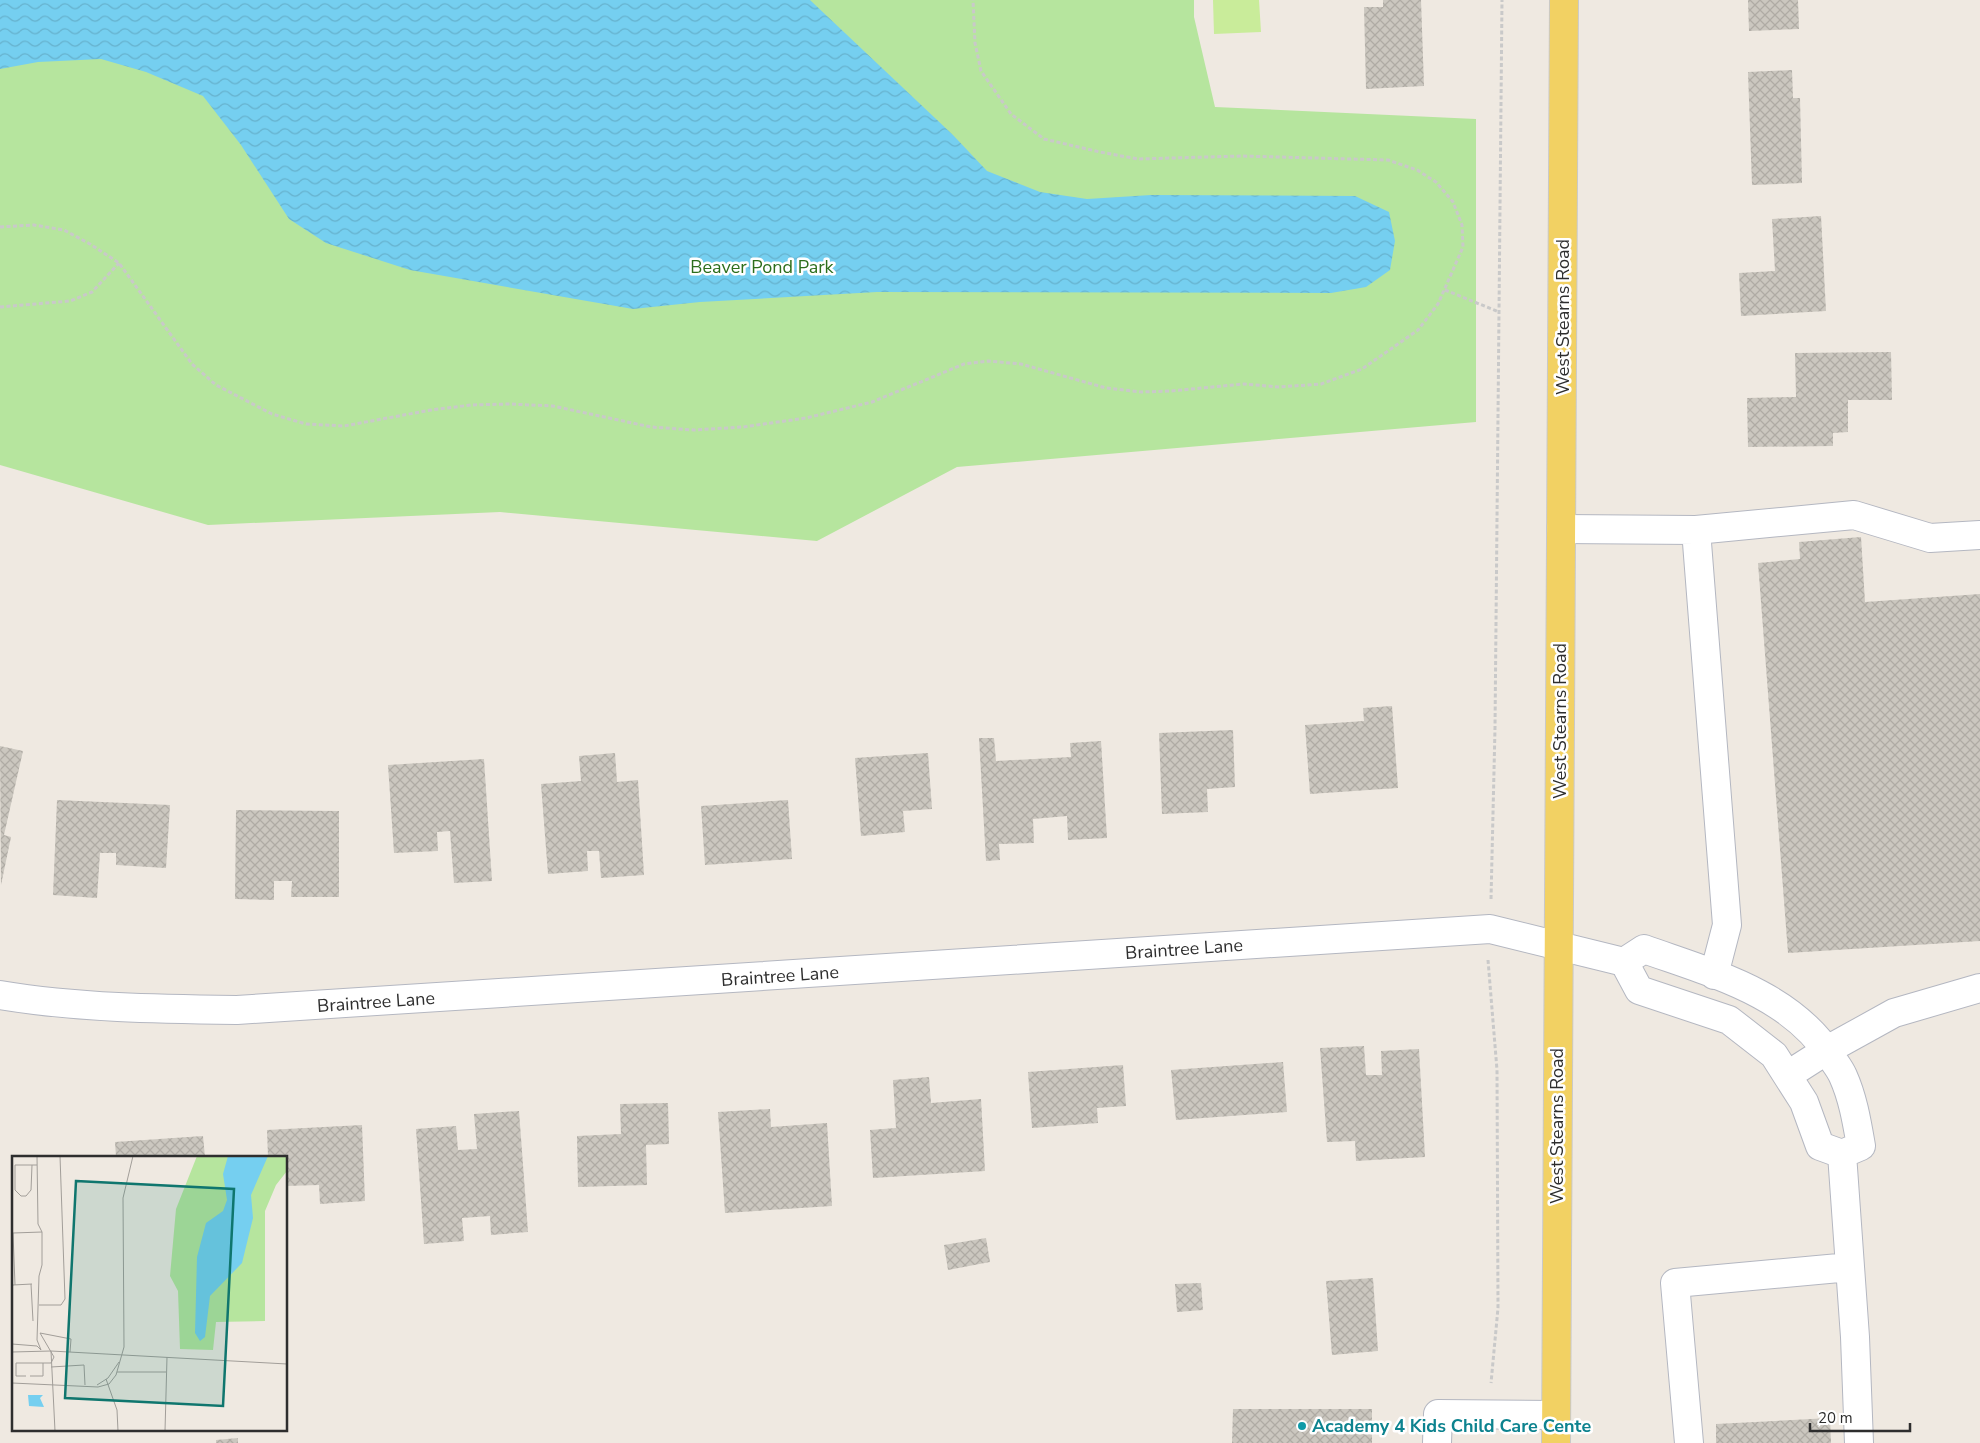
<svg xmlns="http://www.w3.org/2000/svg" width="1980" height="1443" font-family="'Nunito Sans',sans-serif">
<defs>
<pattern id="water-waves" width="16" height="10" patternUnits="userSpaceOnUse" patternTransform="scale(1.25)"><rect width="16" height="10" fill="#75cff0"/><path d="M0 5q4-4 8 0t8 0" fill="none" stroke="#66b2ce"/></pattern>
<pattern id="building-cross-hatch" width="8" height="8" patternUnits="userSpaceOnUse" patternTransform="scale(1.25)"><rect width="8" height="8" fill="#cbc7bf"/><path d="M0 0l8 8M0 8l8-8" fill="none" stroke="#afaba4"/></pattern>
</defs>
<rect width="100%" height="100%" fill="#efe9e1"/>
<path fill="#b6e59e" d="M0,0H1194V17L1215,107L1476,119V422L957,467L817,541L500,512L208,525L0,465Z"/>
<path fill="#c9ec9a" d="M1213,0H1259L1261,32L1214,34Z"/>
<path fill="url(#water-waves)" d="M0,0H810L953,135L987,171L1040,192L1087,199L1151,195L1355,196L1389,212L1395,241L1390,270L1366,287L1331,293L877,292L700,302L633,309L410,270L326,243L289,219L241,145L203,96L146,72L101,59L38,62L0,69Z"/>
<path fill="url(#building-cross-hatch)" d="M1383,0H1421L1424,86L1366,89L1364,7H1383Z
M1748,0H1798L1799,29L1749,31Z
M1792,70L1793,98H1800L1802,183L1752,185L1748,72Z
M1821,216L1826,311L1741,316L1739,273L1775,271L1772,219Z
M1891,352L1892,400H1848V432L1833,433V446L1748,447L1747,398L1796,397L1795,353Z
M1861,537L1865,602L1980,594V941L1788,953L1758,563L1800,559L1799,542Z
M1392,706L1398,788L1310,794L1305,725L1364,721L1363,708Z
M1233,730L1235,787L1207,789L1208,812L1162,814L1159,733Z
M979,738H994L996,761L1071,757L1070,743L1101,741L1107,838L1068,840L1067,816L1033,819L1034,843L999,844L1000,860L986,861Z
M0,746L23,751L4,835L11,837L1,885Z
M615,753L617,782L638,780L644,875L601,878L599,851H587L588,871L548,874L541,784L581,781L579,756Z
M928,753L932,809L903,811L905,832L861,836L855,758Z
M484,759L492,881L454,883L450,831L437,832L438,851L394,853L388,765Z
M57,800L170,805L166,868L116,865V853H100L97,898L53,895Z
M788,800L792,859L705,865L701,806Z
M236,810L339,811V897H291L292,881H274V900L235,899Z
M1364,1046L1366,1075H1382L1381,1051L1419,1049L1425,1157L1356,1161L1355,1141L1327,1142L1320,1048Z
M1283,1062L1287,1112L1176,1120L1171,1070Z
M1123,1065L1126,1106L1097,1108L1098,1123L1032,1128L1028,1072Z
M929,1077L931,1103L981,1099L985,1171L873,1178L870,1130L896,1128L893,1080Z
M668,1103L669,1144L646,1145L647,1185L578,1187L577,1136L621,1134L620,1104Z
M770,1109L771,1127L827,1123L832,1206L725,1213L718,1112Z
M519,1111L528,1232L491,1235L490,1216L462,1218L464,1241L424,1244L416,1129L456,1126L458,1150L477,1149L474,1114Z
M362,1125L365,1201L320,1204L319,1185L286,1186V1157H268L267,1130Z
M203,1136L205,1157H116L115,1142Z
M986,1238L990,1262L948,1270L944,1245Z
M1373,1278L1378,1351L1332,1355L1326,1281Z
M1201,1283L1203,1310L1177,1312L1175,1284Z
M1233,1409H1372V1443H1232Z
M1830,1418L1831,1443H1716V1424Z
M238,1438V1443H216V1440Z"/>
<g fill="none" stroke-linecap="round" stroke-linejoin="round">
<defs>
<path id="minor" d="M1561,529L1696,530L1854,515L1930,538L1980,535
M1696,530L1727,925L1714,975
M0,995C78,1008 158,1009 237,1010L1490,929L1624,962L1639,990L1729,1020L1774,1055L1804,1102L1820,1146L1842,1154L1861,1146C1857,1123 1853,1098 1843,1076C1840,1069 1835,1063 1831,1057C1790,993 1711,973 1644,949L1624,962
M1788,1075L1827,1050L1894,1013L1980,988
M1842,1154L1855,1337L1859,1443
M1437,1443L1438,1414L1556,1415
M1689,1443L1675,1283L1850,1267"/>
<path id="major" d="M1556,1443L1564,0"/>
</defs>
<use href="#minor" stroke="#b4b7c1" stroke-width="30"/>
<use href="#major" stroke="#c9c9c9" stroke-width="30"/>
<path stroke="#c9c9c9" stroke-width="3" stroke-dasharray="4 2.5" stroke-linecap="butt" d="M0,227L34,225L64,230L90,244L119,263L192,364L216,385L272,414L306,424L344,426L431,410L471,405L510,404L553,406L651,427L694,430L743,427L806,418L872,402L964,364L988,361L1021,364L1106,388L1141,392L1171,391L1244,384L1279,387L1321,384L1362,369L1418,330L1438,304L1463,247L1462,225L1453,202L1436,182L1417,170L1388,160L1242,156L1138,159L1100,152L1044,139L1011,114L981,71L975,43L973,0
M1445,290L1499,312
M0,307L70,301L92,292L119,263
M1491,899L1495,728L1502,0
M1488,960L1497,1070L1498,1308L1491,1383"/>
<use href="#minor" stroke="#fff" stroke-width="28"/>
<use href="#major" stroke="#f2d163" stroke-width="28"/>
</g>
<circle fill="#0f9aa8" stroke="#fff" stroke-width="2" cx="1302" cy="1426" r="5"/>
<g text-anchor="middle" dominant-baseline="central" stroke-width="5" stroke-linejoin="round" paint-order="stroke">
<g font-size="18" fill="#2c6e1b" stroke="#fff">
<text x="762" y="267">Beaver Pond Park</text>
</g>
<g font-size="18" fill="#2e2e2e" stroke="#fff">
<text transform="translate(1563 317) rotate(-90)">West Stearns Road</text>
<text transform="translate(1560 721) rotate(-90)">West Stearns Road</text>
<text transform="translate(1184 949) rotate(-4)">Braintree Lane</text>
<text transform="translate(780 976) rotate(-4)">Braintree Lane</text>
<text transform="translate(376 1002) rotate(-4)">Braintree Lane</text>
<text transform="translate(1557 1126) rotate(-90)">West Stearns Road</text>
</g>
<g font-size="18" font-weight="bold" fill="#0d838f" stroke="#fff" text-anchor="start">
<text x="1312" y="1426">Academy 4 Kids Child Care Cente</text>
</g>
</g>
<g transform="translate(12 1156)">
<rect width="275" height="275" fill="#efe9e1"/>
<path d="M185,0H275V15L264,29L253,55V165L204,166L201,194L168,193L166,135L158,120L164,53Z" fill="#b6e59e"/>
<path d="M216,0H256L239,39L241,62L230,107L198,140L193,181L188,185L183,177L185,101L194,67L211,55L215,44L211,18ZM16,239H31L28,242L32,251L17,250Z" fill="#75cff0"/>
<path fill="none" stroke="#a29e99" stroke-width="1" d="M25,0L26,68L30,76V109L27,120L25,184L29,194M20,9L19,34L14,40H9L3,34V9H25M19,128L21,165M1,129L20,128M3,129L1,77L30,76M27,149H49L53,143L48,0M28,177L59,183L58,196M28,177L42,201L39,207M0,188L25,190L29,194M39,195L43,275M0,196L39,195L275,208M39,211L72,209L73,229M105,216H154M14,220H4V207H39M18,220H31V207M94,223L105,254L106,275M0,227L86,231L97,228L104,219L112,191L111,42L121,0M85,229L96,222L107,206M153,275L155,201"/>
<path fill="#0f766e" fill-opacity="0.15" stroke="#0f766e" stroke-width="2.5" d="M64,25L222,33L211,250L53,242Z"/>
<rect width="275" height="275" fill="none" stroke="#2e2e2e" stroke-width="2.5"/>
</g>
<path d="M1810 1423v8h100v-8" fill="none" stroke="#2e2e2e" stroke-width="2.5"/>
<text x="1818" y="1423" font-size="15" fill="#2e2e2e" stroke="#ffffff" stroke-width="4" paint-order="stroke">20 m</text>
</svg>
